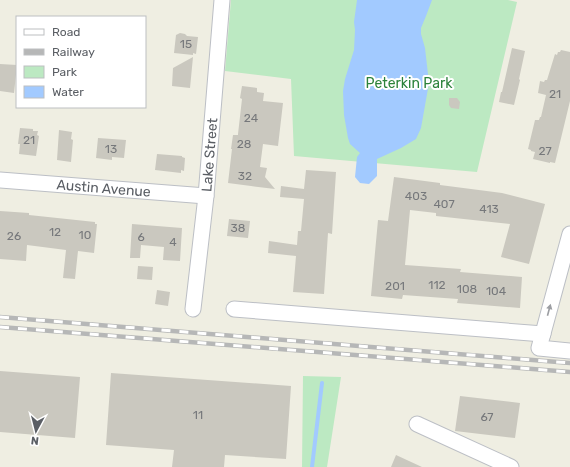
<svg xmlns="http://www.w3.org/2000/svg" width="570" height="467" font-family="Rubik,sans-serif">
<rect width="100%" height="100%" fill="#efeee2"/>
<path fill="#bce9c2" d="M231,0H508L517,2L477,172L294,156L291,79L225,71Z
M303,376L341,377L327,467H302Z"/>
<path fill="#a2caff" d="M357,0H432L426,16L421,28V34L425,48L429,83L421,128L416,139L401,148L377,159V176L369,184L360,183L355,177L357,157L360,153L350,144L348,138L344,115L343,91L345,79L354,50L355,30L354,22Z"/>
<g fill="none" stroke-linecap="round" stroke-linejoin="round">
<path stroke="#a2caff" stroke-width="4" d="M312,467L322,383"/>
</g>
<path fill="#cac8bf" d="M180,33L185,34L187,36L198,37L196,54L193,53V55L174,53L176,35Z
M512,48L525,51L519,79L520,80L514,105L499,102L501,92H502Z
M561,50L570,52V101L555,163L550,162V163L533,159L535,152L531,151V150L528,149L535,120H539L540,117H541L546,95L538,93L540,81L544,82L545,80H547L555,54L557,55L558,52H560Z
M193,57L190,88L172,86L173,68Z
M0,64L17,65L14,93L0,91Z
M242,86L257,88V92L264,93L263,101L283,103L278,146L263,144L260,167L267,168L265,177L275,189L251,186L228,183L232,149H231L233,135H238V134L242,99L240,98Z
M449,98H457L460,102L459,109L451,108L449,105Z
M20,128L33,129V131H38L37,135L39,136L36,156L19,154L20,144H18Z
M59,130L72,132L71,139L73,140L71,162L57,160Z
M98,138L126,140L124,158L112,157V160L96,158Z
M157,154L182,156V157L185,158L184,171L181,170V173L155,170Z
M306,170L336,172L332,234L328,233L324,294L293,292L296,256L268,253L269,241L297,245L298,231H301L304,199L280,197L281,186L304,189Z
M394,177L440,183V185L502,193L545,204L529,264L501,257L510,224L436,216V213L410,210L405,265L461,269L460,272L522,277L520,308L457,303L458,299L403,295L402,299L371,296L378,220L388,221Z
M0,211L29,213V215L95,222V224H97L94,253L78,251L75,279L63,278L66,250L27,245L26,261L0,259Z
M229,219L250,221L248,238L227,236Z
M132,224L182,228L180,261L163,260L164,247L141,245L140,258H130Z
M138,266L153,267L152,280L137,279Z
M157,290L170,292L168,306L155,304Z
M0,371L80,377L75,438L0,432Z
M111,373L291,386L286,459L225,455L224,467H172L174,450L106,445Z
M460,396L520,403L515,438L455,431Z
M396,455L422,467H391Z"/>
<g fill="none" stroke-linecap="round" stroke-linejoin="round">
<defs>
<g id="minor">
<path id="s1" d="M0,180L206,196"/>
<path d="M570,234L539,348L570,351"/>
<path id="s2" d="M193,309L206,196L222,0"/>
<path d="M234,309L543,334"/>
<path d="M417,424L511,467"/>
</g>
</defs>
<use href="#minor" stroke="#bcbfc5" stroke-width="17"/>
<use href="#minor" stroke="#fff" stroke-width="15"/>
<defs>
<path id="rail" d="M0,317L570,363
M0,327L570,372"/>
</defs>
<use href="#rail" stroke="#b6b7b7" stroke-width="4.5"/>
<use href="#rail" stroke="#fff" stroke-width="3" stroke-dasharray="9" stroke-linecap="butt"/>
</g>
<defs><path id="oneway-solid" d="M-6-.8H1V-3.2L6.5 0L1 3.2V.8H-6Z"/></defs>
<use fill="#9c9ea2" href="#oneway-solid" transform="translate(549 310) rotate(-75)"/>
<g text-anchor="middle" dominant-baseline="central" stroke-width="4" stroke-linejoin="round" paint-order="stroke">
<g font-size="12" fill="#76787b">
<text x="186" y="44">15</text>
<text x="555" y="94">21</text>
<text x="251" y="118">24</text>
<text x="29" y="140">21</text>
<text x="244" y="144">28</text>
<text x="111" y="149">13</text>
<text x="545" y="151">27</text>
<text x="245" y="176">32</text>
<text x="416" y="196">403</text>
<text x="444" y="204">407</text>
<text x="489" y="209">413</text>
<text x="238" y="228">38</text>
<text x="55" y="232">12</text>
<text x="85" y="235">10</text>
<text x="14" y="236">26</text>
<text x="141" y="237">6</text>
<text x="173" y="242">4</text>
<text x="437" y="285">112</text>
<text x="395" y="286">201</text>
<text x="467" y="289">108</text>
<text x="496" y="291">104</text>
<text x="198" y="415">11</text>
<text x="487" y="417">67</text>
</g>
<g font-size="14" fill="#2c823b" stroke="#fff">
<text x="409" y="83">Peterkin Park</text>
</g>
<g font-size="14" fill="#5a5e64" stroke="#fff">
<text stroke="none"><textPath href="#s2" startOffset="155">Lake Street</textPath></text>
<text stroke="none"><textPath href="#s1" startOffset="104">Austin Avenue</textPath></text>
</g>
</g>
<rect x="16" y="16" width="130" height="92" fill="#ffffff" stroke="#bdbfc1"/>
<rect x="24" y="29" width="20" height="6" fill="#ffffff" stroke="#bdbfc1"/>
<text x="52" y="36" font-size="12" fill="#5a5e64">Road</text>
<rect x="24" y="49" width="20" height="6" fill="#b6b7b7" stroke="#bdbfc1"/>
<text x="52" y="56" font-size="12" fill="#5a5e64">Railway</text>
<rect x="24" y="66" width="20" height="12" fill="#bce9c2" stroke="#bdbfc1"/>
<text x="52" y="76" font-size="12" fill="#5a5e64">Park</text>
<rect x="24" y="86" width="20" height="12" fill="#a2caff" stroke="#bdbfc1"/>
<text x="52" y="96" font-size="12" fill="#5a5e64">Water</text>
<g transform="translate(36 431) rotate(187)" stroke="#ffffff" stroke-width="3" paint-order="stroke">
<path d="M0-3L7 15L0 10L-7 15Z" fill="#5a5e64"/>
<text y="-6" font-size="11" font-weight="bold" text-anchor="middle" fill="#5a5e64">N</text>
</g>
</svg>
